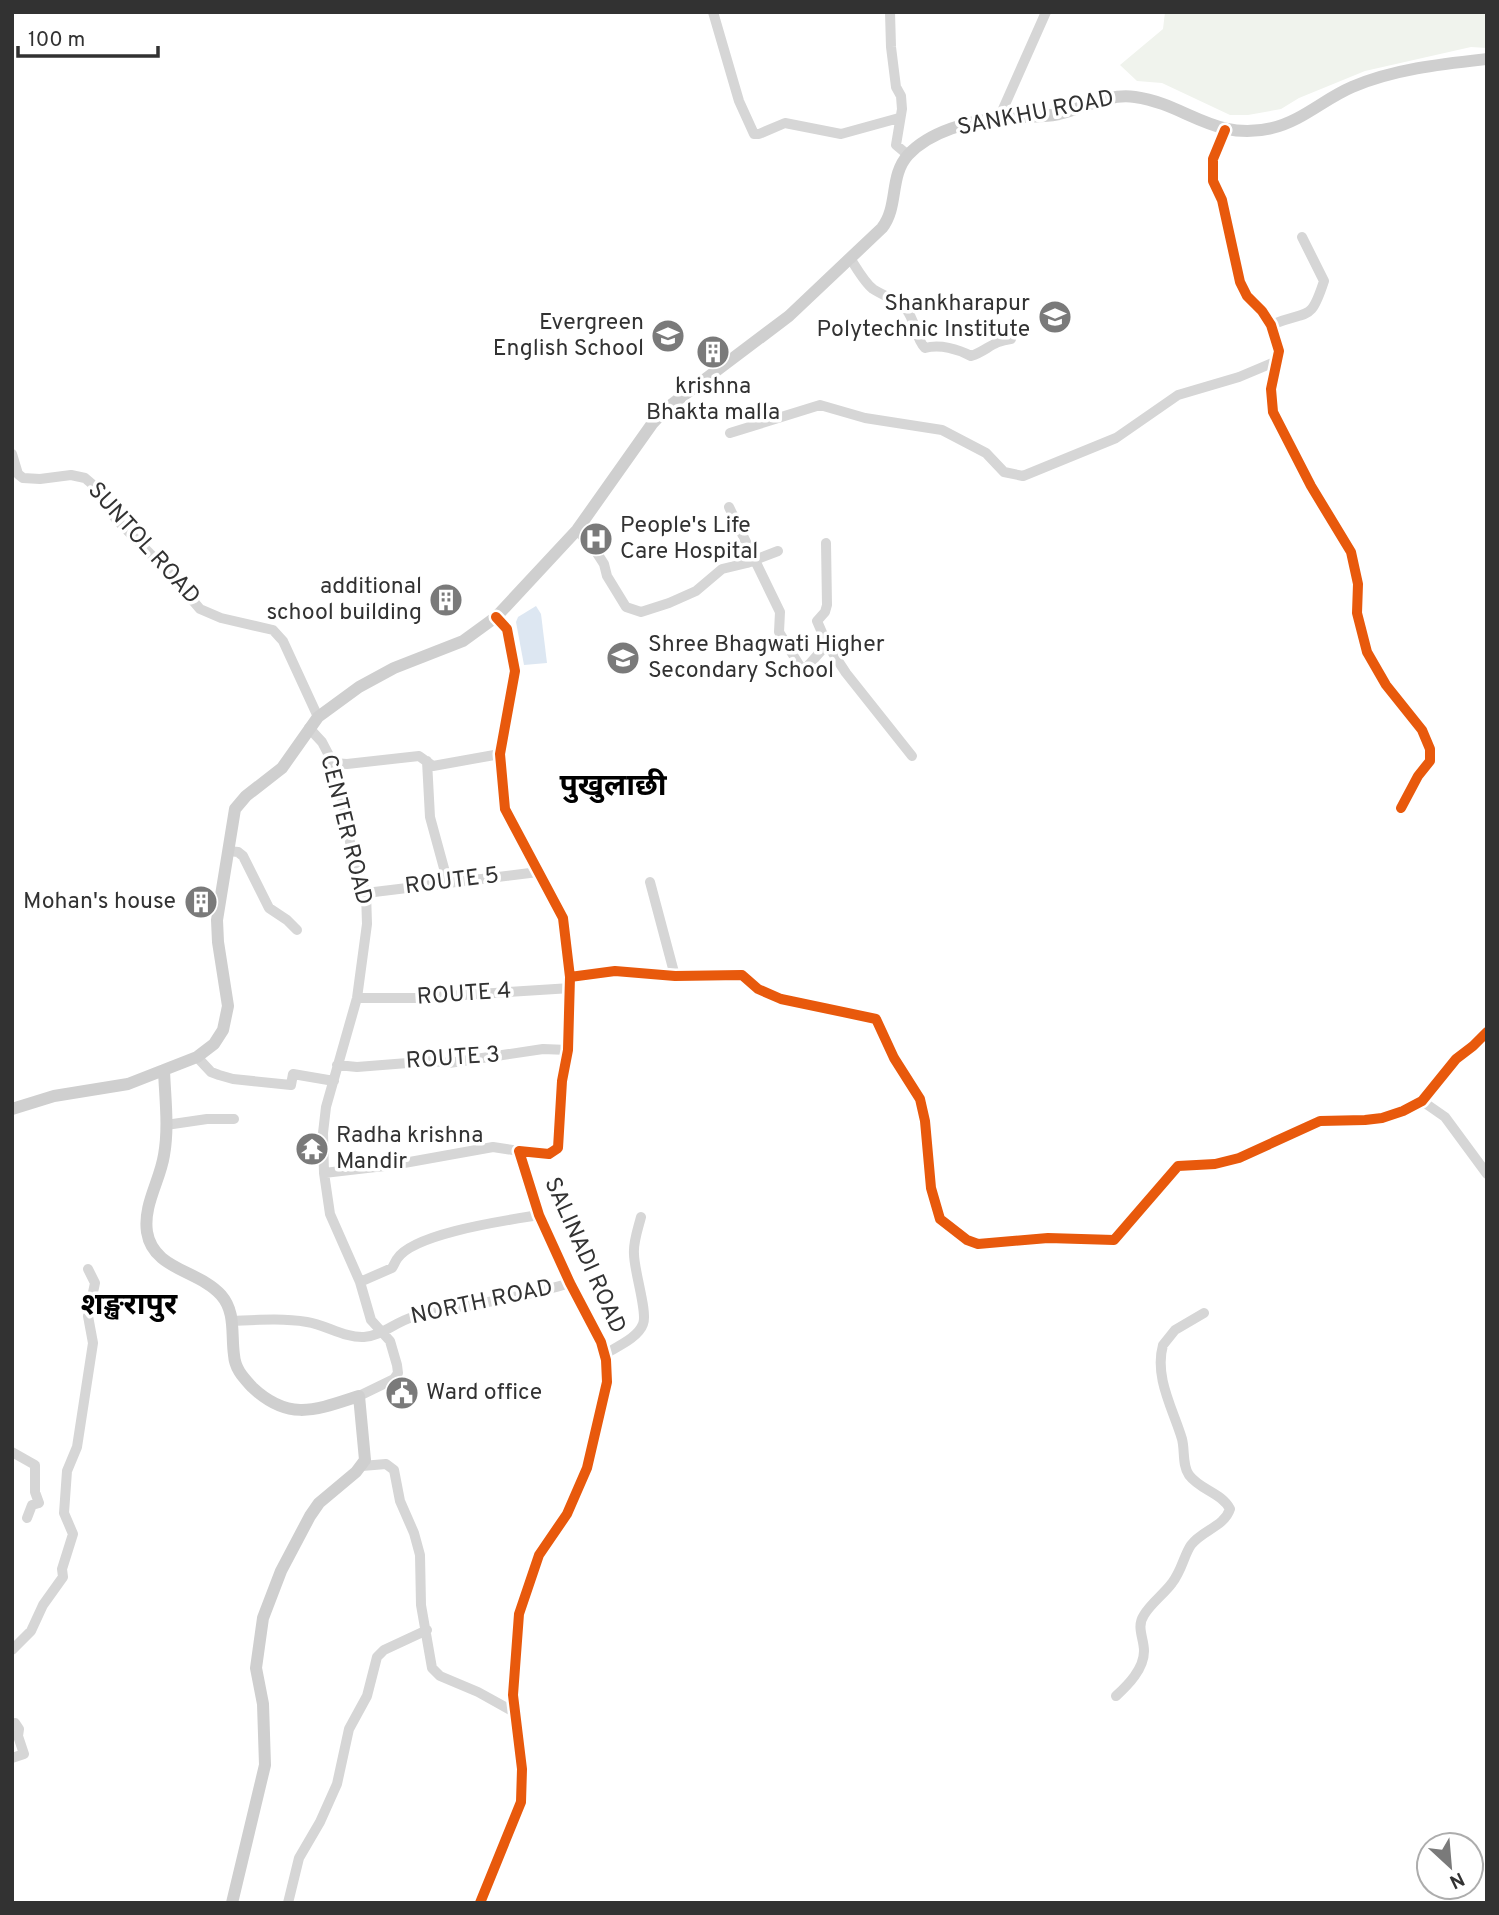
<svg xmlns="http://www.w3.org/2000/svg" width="1499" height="1915" font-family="Overpass,'Noto Sans Devanagari',sans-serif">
<rect width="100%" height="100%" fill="#fff"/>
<path fill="#f0f3ed" d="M1165,12H1487V48L1471,47L1365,71L1299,98L1281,109L1248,115H1230L1162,83L1137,81L1120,65L1163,29Z"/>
<path fill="#dde7f2" d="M536,606L541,614L547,663L524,665L516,622L518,617Z"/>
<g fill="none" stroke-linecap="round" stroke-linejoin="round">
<path stroke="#d6d6d6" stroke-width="10" d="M713,12L739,101L754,134H759L785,123L841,134L899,118
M890,12L891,47L896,87L901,96L902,109L896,145L908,155
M999,118L1046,12
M1225,130L1213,159V181L1222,200L1240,282L1247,296L1262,311L1271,325L1279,351L1271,389L1273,412L1311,486L1351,552L1358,584L1357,613L1367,652L1386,685L1422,730L1430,749V761L1418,776L1401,808
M850,258C856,267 864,282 873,289C883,296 897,299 906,309C916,321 915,338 925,348C940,344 958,349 971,356C987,351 992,341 1011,339
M1271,325C1309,309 1310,324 1324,281L1302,237
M730,433L820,405L865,418L942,430L986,453L1004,472L1023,476L1116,438L1178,395L1239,377L1277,361
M12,454L18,474L23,478L40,479L71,475L85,478L92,484L115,518L170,574L200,609L221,618L273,630L283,641L318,717
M729,507L780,612L779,632L801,668L807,667L827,644L817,621L825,612L827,605L826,543
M577,530L595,550L604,564L607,576L626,607L641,612L669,603L696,591L722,569L747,563L778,551
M827,644L846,673L912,756
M309,728L322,742L333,763L343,802L353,859L366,893L367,924L357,998L326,1107L323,1133L324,1173L330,1214L360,1282L371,1320L390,1341L397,1365L398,1373L394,1379L359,1396
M427,761L430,817L448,883
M333,763L347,764L419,756L433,766L500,754
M229,851L238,852L243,856L269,908L287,920L297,930
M650,882L675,976
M366,893L538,872
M570,977L615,971L675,976L742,975L758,989L781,999L876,1019L894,1058L920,1099L925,1121L931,1188L940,1219L967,1240L978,1244L1048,1238L1114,1240L1178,1166L1215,1164L1239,1158L1320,1121L1365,1120L1382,1118L1403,1111L1422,1101L1456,1059L1473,1046L1487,1032
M357,998H415L571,988
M197,1057L211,1072L219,1075L233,1079L291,1085L293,1074L334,1081
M337,1065L357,1067L433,1061L449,1063L543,1049L568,1050L571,988L563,918L505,809L500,754L515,671L507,629L496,617
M1422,1101L1445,1117L1487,1174
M166,1125L207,1119H234
M324,1173L393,1165L493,1147L519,1151
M360,1282L392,1268C394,1265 395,1262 397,1259C413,1233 509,1220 539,1215
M232,1321C257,1320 282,1318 307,1322C326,1325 345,1338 364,1337C382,1336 395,1322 413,1317C465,1305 518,1299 570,1283
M605,1354C616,1347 638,1338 643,1324C648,1313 634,1271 634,1254C633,1242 638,1229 641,1217
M12,1452L35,1465V1492L39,1503L32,1505L27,1518
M362,1466L386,1464L394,1470L400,1501L414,1533L420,1555L421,1605L432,1668L440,1676L478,1692L514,1712
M12,1650L31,1631L43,1605L63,1577L62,1569L73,1534L64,1513L67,1471L77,1447L93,1343L88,1316L95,1283L88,1269
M1116,1696C1128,1685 1144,1669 1144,1651C1144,1638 1136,1627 1144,1615C1151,1603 1164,1594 1172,1583C1182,1570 1184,1555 1191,1545C1202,1530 1224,1527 1230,1509C1222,1493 1200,1490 1189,1475C1182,1465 1185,1450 1182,1439C1173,1409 1154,1377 1163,1345L1175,1330L1204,1313
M12,1724L15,1723L19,1729L18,1736L24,1754L12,1758
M288,1903L299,1858L320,1822L337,1784L349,1729L367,1696L377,1657L384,1650L427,1630"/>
<path stroke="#cfcfcf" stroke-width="12" d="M164,1070C165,1098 169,1127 164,1155C160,1181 143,1205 147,1232C153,1270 199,1270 221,1295C236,1312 231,1334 234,1355C235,1369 243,1377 252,1387C289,1422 316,1410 359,1396L365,1460L356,1472L319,1503L310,1516L281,1571L263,1618L256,1668L263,1704L265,1765L232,1903
M12,1109L54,1096L128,1084L197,1057L214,1044L223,1030L228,1006L218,942L217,920L235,809L246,796L282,768L318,717L359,687L394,668L463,641L496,617L577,530L652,424L667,408L789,316L882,228C899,206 889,176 908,155C930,131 970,121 1000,118C1020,116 1039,118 1059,114C1085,108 1107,93 1135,97C1186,104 1214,142 1272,128C1302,121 1324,99 1352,87C1394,69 1442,64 1487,59
M480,1903L521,1802L522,1769L513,1695L519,1614L539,1555L567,1514L587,1468L607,1382L606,1360L601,1342L570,1283L539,1215L519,1151L549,1154L558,1148L562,1081L568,1050"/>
<defs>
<path id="cycleway" d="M1225,130L1213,159V181L1222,200L1240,282L1247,296L1262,311L1271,325L1279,351L1271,389L1273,412L1311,486L1351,552L1358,584L1357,613L1367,652L1386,685L1422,730L1430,749V761L1418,776L1401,808
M570,977L615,971L675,976L742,975L758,989L781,999L876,1019L894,1058L920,1099L925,1121L931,1188L940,1219L967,1240L978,1244L1048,1238L1114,1240L1178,1166L1215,1164L1239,1158L1320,1121L1365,1120L1382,1118L1403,1111L1422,1101L1456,1059L1473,1046L1487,1032
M480,1903L521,1802L522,1769L513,1695L519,1614L539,1555L567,1514L587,1468L607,1382L606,1360L601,1342L570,1283L539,1215L519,1151L549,1154L558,1148L562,1081L568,1050L570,977L563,918L505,809L500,754L515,671L507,629L496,617"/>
</defs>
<use href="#cycleway" stroke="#fff" stroke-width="15"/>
<use href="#cycleway" stroke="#e8590c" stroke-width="10"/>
</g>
<defs>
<symbol id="university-disc" viewBox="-11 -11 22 22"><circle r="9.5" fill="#7a7a7a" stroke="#fff"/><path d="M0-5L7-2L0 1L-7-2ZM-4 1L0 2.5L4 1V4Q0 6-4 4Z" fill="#fff"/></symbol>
<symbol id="school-disc" viewBox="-11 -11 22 22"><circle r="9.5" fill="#7a7a7a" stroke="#fff"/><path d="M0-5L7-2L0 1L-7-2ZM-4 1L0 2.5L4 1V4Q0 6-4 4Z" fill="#fff"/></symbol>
<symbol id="building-disc" viewBox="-11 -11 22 22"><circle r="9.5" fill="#7a7a7a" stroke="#fff"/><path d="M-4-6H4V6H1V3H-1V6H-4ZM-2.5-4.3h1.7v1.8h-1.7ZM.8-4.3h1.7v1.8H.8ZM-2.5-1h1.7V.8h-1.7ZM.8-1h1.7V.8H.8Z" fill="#fff"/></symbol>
<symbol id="hospital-disc" viewBox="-11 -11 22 22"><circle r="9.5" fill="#7a7a7a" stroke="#fff"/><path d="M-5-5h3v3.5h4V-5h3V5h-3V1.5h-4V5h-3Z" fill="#fff"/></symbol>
<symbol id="temple-disc" viewBox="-11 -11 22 22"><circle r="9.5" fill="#7a7a7a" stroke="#fff"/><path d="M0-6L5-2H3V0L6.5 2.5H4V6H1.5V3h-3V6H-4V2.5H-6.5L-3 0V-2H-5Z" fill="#fff"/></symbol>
<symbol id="civic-disc" viewBox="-11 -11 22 22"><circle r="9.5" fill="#7a7a7a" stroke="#fff"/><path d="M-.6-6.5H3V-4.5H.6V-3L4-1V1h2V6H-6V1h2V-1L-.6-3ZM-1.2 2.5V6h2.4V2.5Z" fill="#fff"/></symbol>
</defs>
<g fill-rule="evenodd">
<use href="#university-disc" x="1036" y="298" width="38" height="38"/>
<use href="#school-disc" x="649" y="317" width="38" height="38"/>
<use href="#building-disc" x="694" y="333" width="38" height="38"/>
<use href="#hospital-disc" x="577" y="520" width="38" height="38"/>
<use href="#building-disc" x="427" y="581" width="38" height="38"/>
<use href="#school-disc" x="604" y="639" width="38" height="38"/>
<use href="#building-disc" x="182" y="883" width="38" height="38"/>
<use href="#temple-disc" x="293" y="1130" width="38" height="38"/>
<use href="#civic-disc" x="383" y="1374" width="38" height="38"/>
</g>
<g text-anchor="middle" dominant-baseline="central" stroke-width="7" stroke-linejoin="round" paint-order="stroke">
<g font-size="23" fill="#323232" stroke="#fff">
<text transform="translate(1036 114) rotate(-11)">SANKHU ROAD</text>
<text transform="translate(143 544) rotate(48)">SUNTOL ROAD</text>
<text transform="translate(345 830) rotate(76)">CENTER ROAD</text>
<text transform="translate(452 882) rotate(-7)">ROUTE 5</text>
<text transform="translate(464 995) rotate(-4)">ROUTE 4</text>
<text transform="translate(453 1059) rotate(-4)">ROUTE 3</text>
<text transform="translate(584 1256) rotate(66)">SALINADI ROAD</text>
<text transform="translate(482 1303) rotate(-12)">NORTH ROAD</text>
</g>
<g font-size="23" fill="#323232" stroke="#fff" text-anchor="end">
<text x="1030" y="304">Shankharapur<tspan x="1030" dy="26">Polytechnic Institute</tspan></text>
<text x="644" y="323">Evergreen<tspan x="644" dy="26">English School</tspan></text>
<text x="713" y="387" text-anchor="middle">krishna<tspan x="713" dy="26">Bhakta malla</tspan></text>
<text x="620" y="526" text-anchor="start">People's Life<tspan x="620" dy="26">Care Hospital</tspan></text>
<text x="422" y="587">additional<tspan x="422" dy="26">school building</tspan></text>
<text x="648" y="645" text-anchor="start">Shree Bhagwati Higher<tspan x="648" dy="26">Secondary School</tspan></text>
<text x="176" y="902">Mohan's house</text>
<text x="336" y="1136" text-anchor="start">Radha krishna<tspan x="336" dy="26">Mandir</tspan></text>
<text x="426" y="1393" text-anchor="start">Ward office</text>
</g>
<g font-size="30" font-weight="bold" fill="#000" stroke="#fff">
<text x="613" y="787">पुखुलाछी</text>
<text x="129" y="1306">शङ्खरापुर</text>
</g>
</g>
<rect width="1499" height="1915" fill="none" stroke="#323232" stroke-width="28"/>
<g transform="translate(1450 1866) rotate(154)"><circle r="33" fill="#ffffff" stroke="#adadad" stroke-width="2"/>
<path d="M0-5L12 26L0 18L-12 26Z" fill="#7a7a7a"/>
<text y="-10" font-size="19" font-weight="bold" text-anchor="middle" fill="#323232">N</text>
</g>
<path d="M18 46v10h140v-10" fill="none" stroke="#323232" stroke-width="3.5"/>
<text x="28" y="46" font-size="21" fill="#323232" stroke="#ffffff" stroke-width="5" paint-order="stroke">100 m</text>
</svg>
